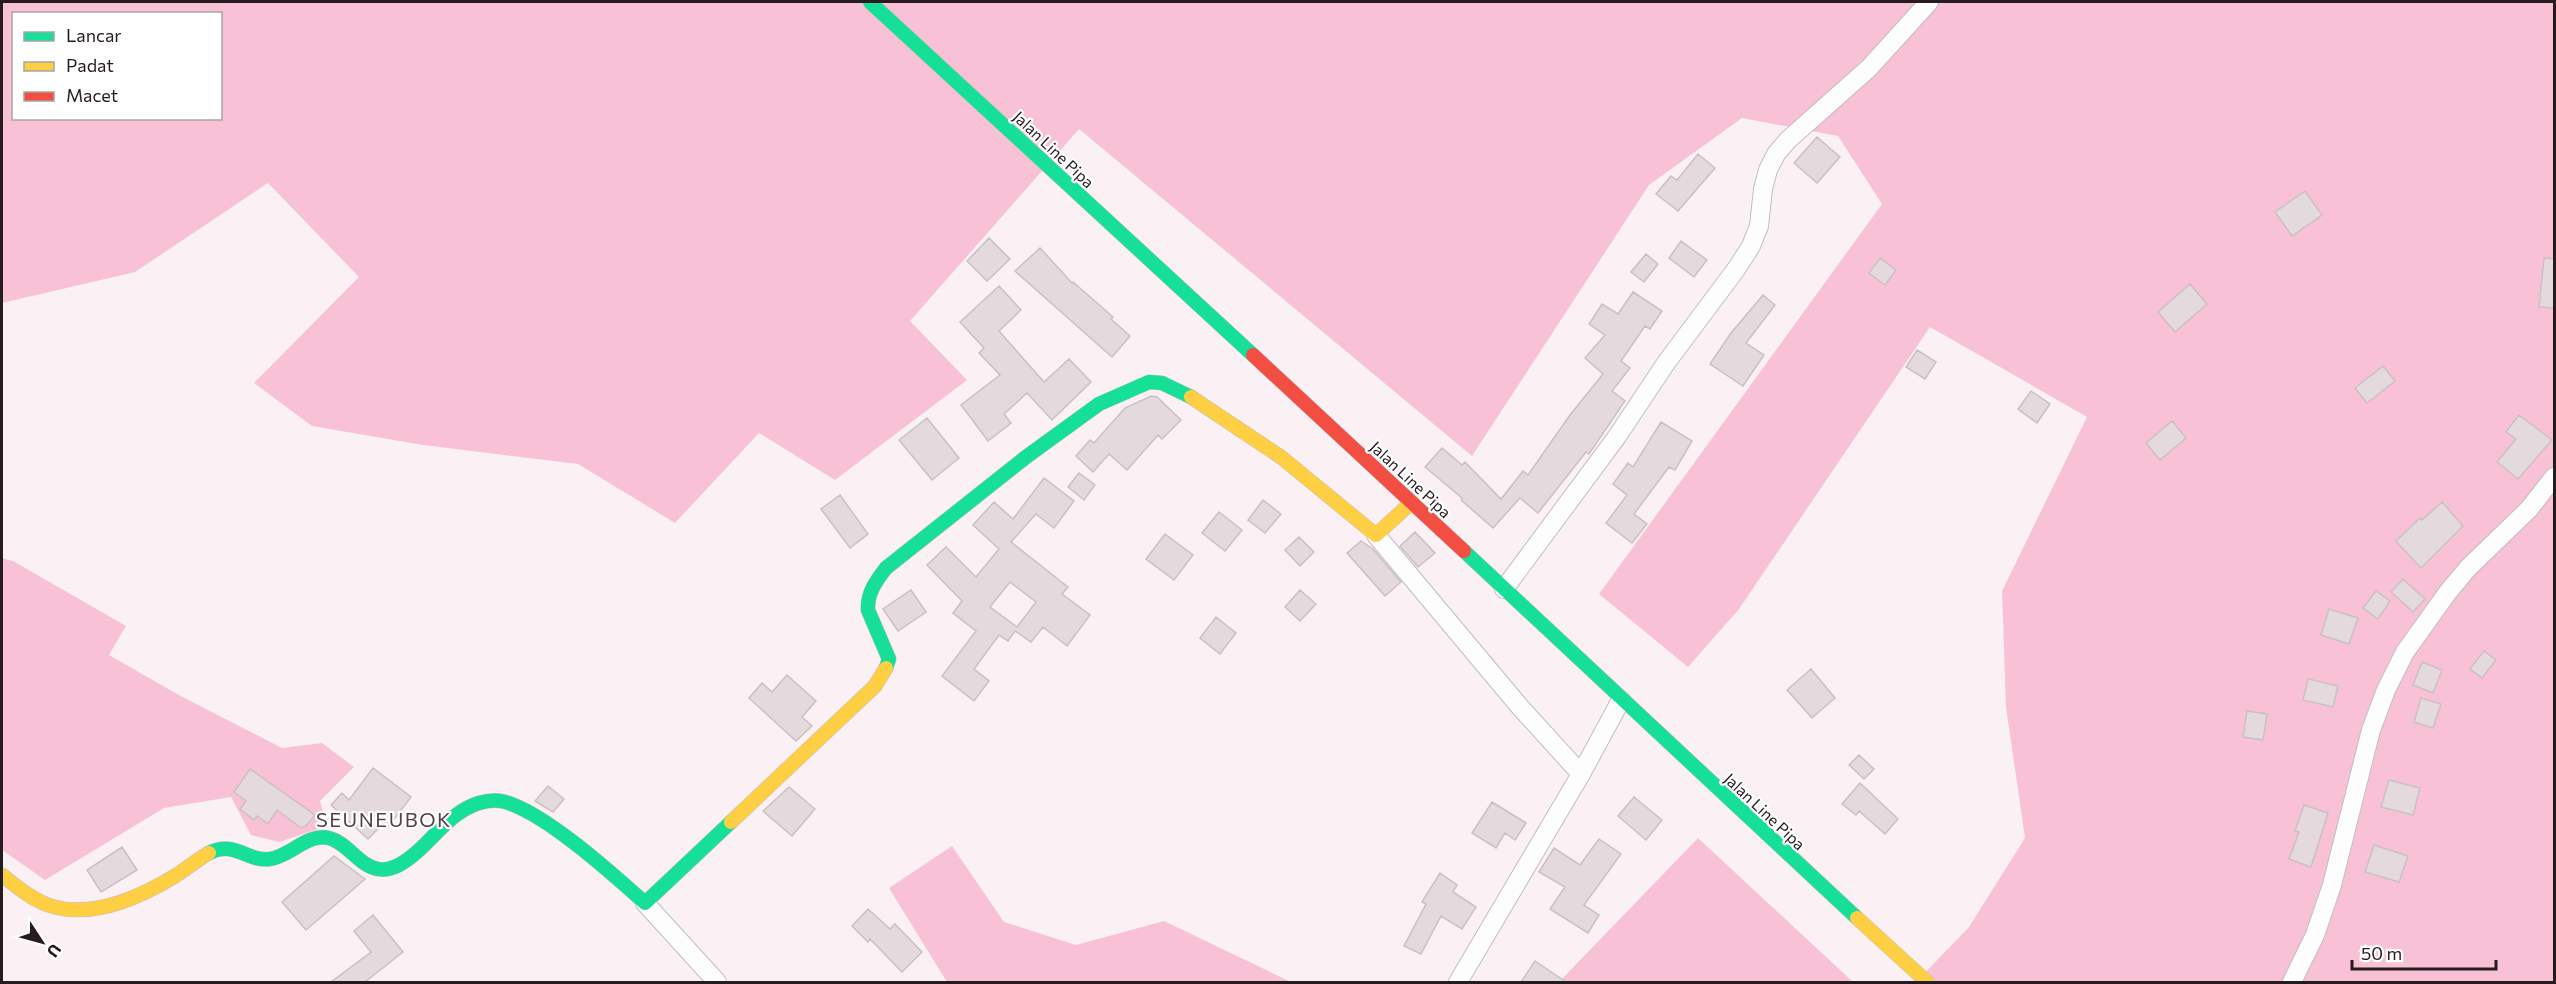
<svg xmlns="http://www.w3.org/2000/svg" width="2556" height="984" font-family="Commissioner,sans-serif">
<rect width="100%" height="100%" fill="#fbf1f4"/>
<path fill="#f8c1d5" fill-rule="evenodd" d="M2,2H2554V982H1916L1969,927L2025,838L2006,707L2002,591L2087,417L1930,327L1739,609L1688,667L1599,594L1882,204L1838,136L1742,118L1649,185L1472,456L1079,129L910,321L967,380L835,480L759,433L675,523L578,464L423,445L312,426L254,383L359,277L268,183L135,272L2,303ZM14,14H220V118H14Z
M2,558L13,561L126,626L109,655L177,694L282,748L322,743L354,767L320,801L327,826L279,842L251,835L231,797L164,808L45,880L2,850Z
M1698,838L1853,982H1559Z
M952,846L1004,922L1076,945L1164,921L1291,982H947L889,888Z"/>
<path fill="#e4dadd" stroke="#cac0c3" stroke-width="1.5" fill-rule="evenodd" d="M1817,137L1840,157L1817,183L1794,163Z
M1698,154L1715,168L1678,211L1656,194L1671,176L1677,180Z
M2305,191L2322,215L2292,236L2275,212Z
M989,238L1010,259L987,281L967,261Z
M1681,241L1707,260L1694,277L1669,258Z
M1040,248L1072,283L1073,282L1113,317L1111,319L1130,336L1112,357L1015,271Z
M1646,254L1658,264L1644,282L1631,272Z
M1880,258L1896,270L1885,285L1869,273Z
M2544,258L2554,259V308L2539,307Z
M2190,284L2207,304L2175,332L2158,312Z
M999,286L1021,310L999,331L1044,382L1069,359L1091,382L1052,420L1027,393L1004,414L1011,423L988,441L961,405L1000,375L979,353L984,348L960,322Z
M1633,292L1662,311L1650,329L1645,326L1621,361L1630,368L1612,391L1625,401L1589,454L1586,452L1538,513L1520,498L1493,528L1461,500L1462,498L1425,467L1442,448L1462,465L1465,462L1501,499L1523,471L1528,475L1570,415L1603,374L1585,358L1605,335L1589,324L1602,304L1618,314Z
M1763,295L1775,305L1746,343L1764,355L1743,386L1710,364L1731,333Z
M1917,350L1936,362L1925,379L1906,367Z
M2383,366L2395,381L2367,403L2355,388Z
M2031,391L2050,404L2037,423L2018,409Z
M1151,396L1157,397L1181,420L1162,439L1158,435L1127,470L1109,454L1093,472L1076,456L1090,440L1094,443L1125,408Z
M2519,415L2552,440L2518,479L2497,462L2516,439L2506,432Z
M927,418L959,458L932,480L899,440Z
M2172,421L2186,438L2160,460L2146,443Z
M1661,422L1692,441L1675,470L1669,467L1634,514L1647,524L1632,543L1606,523L1627,495L1613,484L1628,463L1633,467Z
M1079,473L1095,485L1084,500L1068,487Z
M1044,478L1074,501L1054,528L1036,514L1011,542L1068,587L1062,594L1090,615L1067,646L1043,627L1031,642L1015,631L1008,641L999,635L974,669L989,681L974,701L942,676L976,631L953,613L962,601L927,565L946,547L976,577L999,549L973,525L994,502L1013,519ZM1010,582L1036,602L1017,627L990,607Z
M840,495L868,534L850,548L821,509Z
M1263,500L1281,514L1265,533L1248,520Z
M2442,502L2463,526L2421,568L2396,541L2420,518L2422,520Z
M1219,512L1242,530L1225,551L1202,533Z
M1415,532L1435,553L1418,567L1400,546Z
M1165,534L1193,555L1174,580L1146,559Z
M1299,537L1314,552L1300,566L1285,550Z
M1361,541L1373,549L1401,582L1385,596L1347,553Z
M2403,579L2425,599L2413,612L2391,592Z
M911,590L926,612L898,631L883,609Z
M1300,590L1316,604L1300,621L1285,607Z
M2376,591L2390,601L2378,619L2363,608Z
M2329,609L2358,618L2349,644L2321,635Z
M1216,617L1236,633L1220,654L1200,638Z
M2484,651L2496,660L2482,678L2470,669Z
M2422,662L2442,670L2433,693L2413,685Z
M1811,669L1835,698L1812,718L1787,690Z
M787,675L816,701L802,717L812,726L796,741L749,698L762,683L772,692Z
M2308,679L2338,686L2333,707L2303,700Z
M2421,698L2441,704L2433,728L2414,722Z
M2247,711L2267,714L2263,740L2243,737Z
M1859,755L1874,769L1864,779L1849,765Z
M373,768L411,797L389,826L384,823L368,839L331,805L342,793L349,800Z
M250,769L315,815L306,826L301,828L277,810L268,824L257,816L254,820L240,809L246,801L234,792Z
M2389,780L2420,788L2413,815L2381,807Z
M1860,783L1898,819L1885,834L1859,811L1856,815L1842,804Z
M548,786L564,799L553,812L535,801Z
M789,787L815,809L792,836L763,811Z
M1634,797L1662,820L1646,840L1618,816Z
M1492,802L1526,823L1515,840L1505,833L1496,848L1472,833Z
M2304,805L2328,813L2311,867L2289,859L2299,832L2295,831Z
M1599,839L1621,854L1584,905L1599,915L1588,933L1550,909L1565,887L1539,872L1554,848L1580,865Z
M2374,845L2408,856L2399,882L2365,872Z
M122,847L137,870L101,892L87,870Z
M334,856L365,879L306,930L282,902Z
M1440,873L1457,885L1453,892L1476,907L1462,929L1441,916L1421,954L1404,946L1426,904L1422,902Z
M868,909L890,929L895,924L922,952L902,972L870,939L868,942L852,926Z
M373,915L403,952L365,982H331L371,952L354,931Z
M1535,961L1566,982H1521Z"/>
<g fill="none" stroke-linecap="round" stroke-linejoin="round">
<defs>
<path id="street" d="M1376,535L1520,707L1581,774
M1504,589L1616,438L1666,363L1737,268L1751,246L1759,226L1763,189L1768,170L1776,154L1788,140L1869,68L1929,2
M645,903L717,982
M1458,982L1581,774L1621,700
M2292,982L2315,935L2332,885L2371,730L2386,690L2405,652L2448,592L2468,568L2529,509L2554,477"/>
<path id="fast" d="M870,2L1253,355
M1464,551L1857,918
M886,668L889,659L868,610C867,593 876,581 886,568L1026,457L1099,404L1149,382L1162,383L1191,397
M209,853C235,840 247,862 270,859C291,856 307,833 329,838C348,843 359,866 378,869C393,872 408,860 418,851C437,834 453,811 479,803C486,801 494,800 501,801C541,809 614,875 645,903L731,822"/>
<path id="slow" d="M1191,397L1281,457L1376,535L1412,502
M731,822L875,686L886,668
M2,875C16,886 31,899 48,905C91,920 139,898 175,876C186,869 197,860 209,853
M1857,918L1927,982"/>
<path id="jam" d="M1253,355L1464,551"/>
</defs>
<use href="#street" stroke="#c5bcbf" stroke-width="20"/>
<use href="#fast" stroke="#c5bcbf" stroke-width="15"/>
<use href="#slow" stroke="#c5bcbf" stroke-width="15"/>
<use href="#jam" stroke="#c5bcbf" stroke-width="15"/>
<use href="#street" stroke="#fefdfd" stroke-width="18"/>
<use href="#fast" stroke="#16e098" stroke-width="14"/>
<use href="#slow" stroke="#ffcf43" stroke-width="14"/>
<use href="#jam" stroke="#f24e42" stroke-width="14"/>
</g>
<g text-anchor="middle" dominant-baseline="central" stroke-width="4.5" stroke-linejoin="round" paint-order="stroke">
<g font-size="16" fill="#261b1f" stroke="#fff">
<text transform="translate(1054 149) rotate(43)">Jalan Line Pipa</text>
<text transform="translate(1411 479) rotate(43)">Jalan Line Pipa</text>
<text transform="translate(1765 811) rotate(43)">Jalan Line Pipa</text>
</g>
<g font-size="20" letter-spacing="1.5" fill="#574048" stroke="#fff">
<text x="384" y="819">SEUNEUBOK</text>
</g>
</g>
<rect width="2556" height="984" fill="none" stroke="#261b1f" stroke-width="6"/>
<rect x="12" y="12" width="210" height="108" fill="#ffffff" stroke="#a8a4a5" stroke-width="1.5"/>
<rect x="24" y="32" width="30" height="9" fill="#16e098" stroke="#a8a4a5" stroke-width="1.5"/>
<text x="66" y="42" font-size="18" fill="#261b1f">Lancar</text>
<rect x="24" y="62" width="30" height="9" fill="#ffcf43" stroke="#a8a4a5" stroke-width="1.5"/>
<text x="66" y="72" font-size="18" fill="#261b1f">Padat</text>
<rect x="24" y="92" width="30" height="9" fill="#f24e42" stroke="#a8a4a5" stroke-width="1.5"/>
<text x="66" y="102" font-size="18" fill="#261b1f">Macet</text>
<g transform="translate(42 942) rotate(126)" stroke="#ffffff" stroke-width="4.5" paint-order="stroke">
<path d="M0-4.5L10 22L0 15L-10 22Z" fill="#261b1f"/>
<text y="-9" font-size="16" font-weight="bold" text-anchor="middle" fill="#261b1f">U</text>
</g>
<path d="M2352 960v9h144v-9" fill="none" stroke="#261b1f" stroke-width="3"/>
<text x="2361" y="960" font-size="18" fill="#261b1f" stroke="#ffffff" stroke-width="4.5" paint-order="stroke">50 m</text>
</svg>
